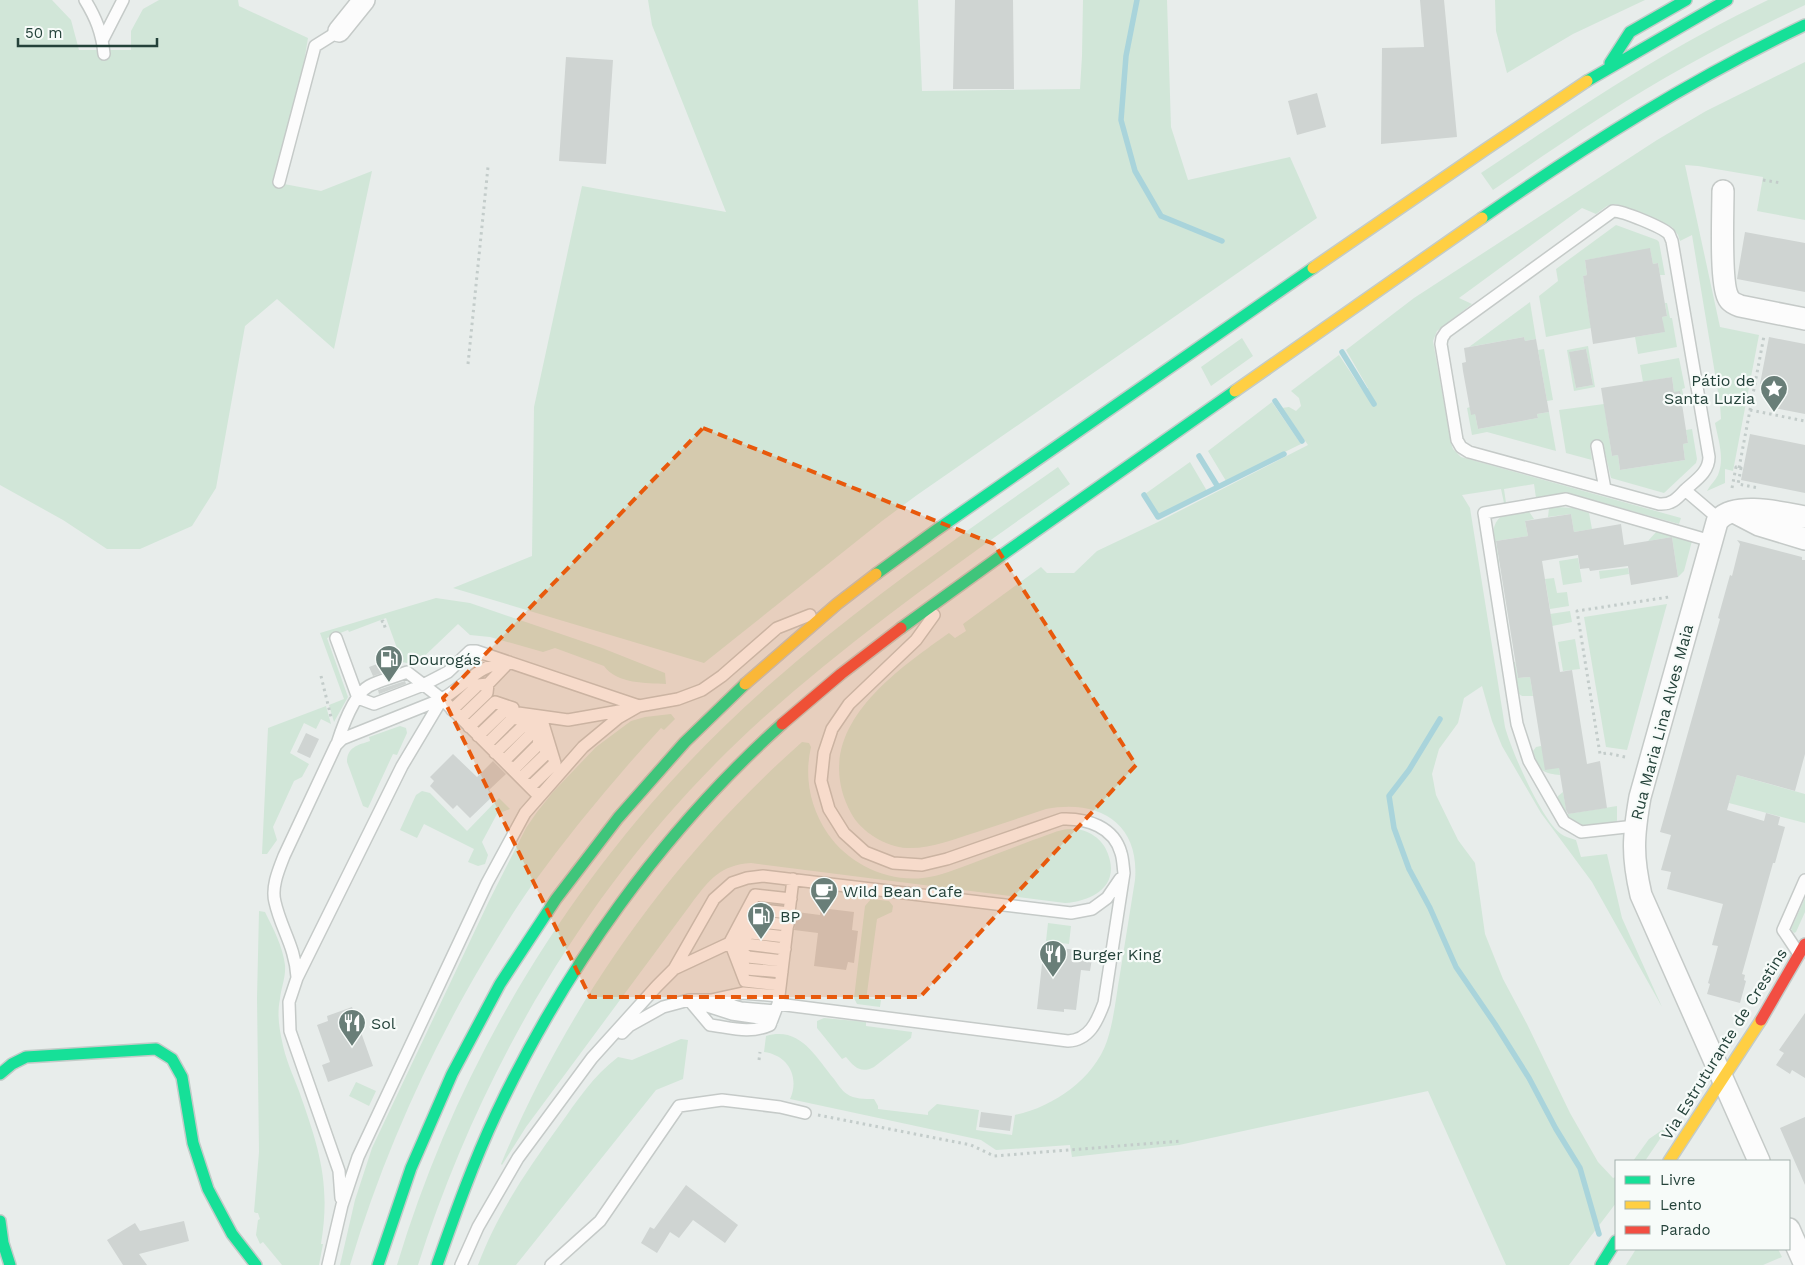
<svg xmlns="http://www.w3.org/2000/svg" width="1805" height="1265" font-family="'Work Sans',sans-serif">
<rect width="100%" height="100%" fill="#e8edeb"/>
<path fill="#d1e6d8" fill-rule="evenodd" d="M0,0H52L71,20L79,50H131V31L143,9L159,0H238L239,6L308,38L284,184L321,191L372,171L334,349L277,299L245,326L216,488L192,526L140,549H107L63,520L0,485Z
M648,0H918L922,91L1080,89L1082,56L1083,0H1167L1171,127L1188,180L1290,157L1317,218L917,495L882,521L704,663L453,588L532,556L534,407L582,186L726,212L652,25Z
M1495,0H1645L1573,34L1507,73L1496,31Z
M1768,0H1805V5C1765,24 1725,44 1686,66C1619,103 1556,147 1493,190L1481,173C1576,110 1665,49 1768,0Z
M1805,62V220L1757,211L1763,177L1698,166L1685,165L1720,327L1759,335L1733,471L1725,469V483L1707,491C1710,485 1715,481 1718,475C1725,458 1718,439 1715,423L1721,419L1720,404L1692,235L1680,241L1678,235L1672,227L1623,206L1615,204L1607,206L1596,214L1582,208L1459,298L1472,304L1437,331L1433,341L1451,443L1453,449L1461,457L1681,518L1679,524L1570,494L1536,498L1534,484L1504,489L1506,503H1504L1501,489L1462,495L1470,508L1505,727C1511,750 1542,821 1561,834C1565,837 1571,838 1576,840L1581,857L1607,854L1622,918L1662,1007L1592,882L1541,813L1502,746L1492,721L1482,686L1464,698L1458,723L1439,749L1432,774L1436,795L1458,840L1475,863L1485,934L1503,979L1527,1024L1570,1113L1598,1162L1613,1178L1616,1177V1203L1569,1265H1506L1428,1091L1179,1145L1072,1157L1070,1145L996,1150L981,1140L790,1099C800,1077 788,1055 764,1052L766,1036C800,1026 815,1056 834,1079C838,1084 841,1090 847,1094C854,1099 865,1099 874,1099L878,1106V1109L928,1115V1112L937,1104L979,1110L976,1130L1012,1135L1015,1115C1053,1107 1094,1079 1107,1041C1114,1020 1116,996 1120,974C1125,943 1130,911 1135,880C1140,822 1098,799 1046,809C1023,817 1000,824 977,832C955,839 930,849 907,848C886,847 861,832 851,813C808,732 891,674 949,633L955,638L966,631L963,624L1041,567L1047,573H1074L1097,551L1158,522L1308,445L1282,408L1289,407L1296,411L1301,406L1299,398L1291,391L1339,355L1363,391L1368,388L1346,350L1414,298L1657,140L1706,111Z
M1616,225L1657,240L1659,242L1665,275H1660L1658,263L1653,264L1650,249L1585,260L1587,275L1583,276L1591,328L1546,337L1539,296L1558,281L1556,269Z
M1530,302L1536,339L1525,341L1524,337L1469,347Z
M1665,303H1667L1670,318H1672L1677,347L1638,354L1635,337L1664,332L1662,317L1667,316Z
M1242,338L1253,356L1211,386L1201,367Z
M1588,346L1595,387L1574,391L1567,350ZM1586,349L1589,365L1573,368L1570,352ZM1590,369L1593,385L1576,388L1573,371Z
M1544,349L1553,400L1547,401L1538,350Z
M1679,358L1685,388L1682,389L1685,403H1682L1674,392L1672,377L1643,382L1640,365Z
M1272,402L1301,444L1226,481L1208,451Z
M1604,404L1612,456L1618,455L1620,470L1685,460L1683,444L1688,443L1686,430L1692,429L1697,459L1696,463L1664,493L1611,478L1604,448L1590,445L1592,460L1566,453L1559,410Z
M1470,407L1471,414H1475L1478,429L1538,418L1537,414L1549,412L1556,451L1487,432L1472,435L1467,408Z
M1190,462L1207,491L1159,515L1145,494Z
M1058,467L1070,484C965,558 859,632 763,718C600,865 484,1058 418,1265H397C464,1042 594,839 769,685C860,605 959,536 1058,467Z
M1558,507L1573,508L1589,513L1592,529L1574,532L1571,514L1548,517L1549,508Z
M1528,510L1534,519L1525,521L1528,536L1496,541L1499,563L1496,564C1494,547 1486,520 1508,513C1514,511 1522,511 1528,510Z
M1657,531L1692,541L1684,571L1678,577L1672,537L1648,541Z
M1578,558L1582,582L1563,585L1559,561Z
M1628,568L1629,574L1600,579L1599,571Z
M1554,578L1557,593L1567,592L1569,606L1550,609L1545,579Z
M436,598L470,603L602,648L665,673L666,684C646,683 617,684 604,666L555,648L543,652L490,637L470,635L458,624L413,667L407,663L402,662L386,618L349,632L348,630L327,638L348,697L334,722L329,705L344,699L320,633Z
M1667,604L1627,750L1606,747L1584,617Z
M1570,611L1572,622L1552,626L1550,614Z
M1575,639L1580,669L1563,671L1558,642Z
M1513,662H1515L1518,678L1530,677L1533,696H1522L1519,694Z
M326,706L331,724L321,719L316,729L304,723L290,753L309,764L302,777L294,781L273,827L277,840L267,854H262L268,728Z
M671,714L675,719L664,730L661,728C615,778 572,830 532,885C515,909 500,934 485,959C428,1055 382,1158 350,1265H340L355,1200L372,1148L489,901L526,828L537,812L553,792L596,747L631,721L645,717Z
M400,726L406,728L407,733L397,755L393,754L368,808L363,806L347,762C347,747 358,745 370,741L369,737Z
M802,742L809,743L811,747C804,777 810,808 828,834C848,863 886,882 923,878C940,876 957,869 973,863C993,855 1013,848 1033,840C1046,836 1060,828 1073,829C1088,829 1103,839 1108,854C1120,886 1093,901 1065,903L751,863C720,865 709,880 691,904L526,1127L502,1165L501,1164C568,1004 672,857 802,742Z
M1541,746L1559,768L1560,775C1541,773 1539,770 1533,751L1536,747Z
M1737,775L1805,794V823L1729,803Z
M422,791L430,793L467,831L499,798L510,809L497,814L482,842L488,855L485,864L478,866L468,862L474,849L424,824L417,838L400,830L416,795Z
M1563,792L1567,814L1617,806V822C1607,824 1596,827 1585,826C1571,826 1557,810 1558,796Z
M1805,898V912L1796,932L1794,933L1791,929Z
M871,899L889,901L893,906L892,912L877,919L867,993V998L881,1000L880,1007L857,1004L854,998L865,906Z
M259,911L265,912C273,928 283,947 285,965C286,977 281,988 280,999C277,1013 279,1027 282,1041C285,1058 293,1075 299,1091C319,1148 331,1183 321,1244H323L319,1265H282L263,1242L260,1244L256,1235L258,1220L260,1219L258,1213H256L254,1212L259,1152L257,998Z
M1048,923L1071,926L1069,944L1046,941Z
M824,1018L866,1022V1026L912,1032L911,1038L874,1067C861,1074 854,1067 846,1057L842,1059L817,1028V1021Z
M681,1039L688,1040L683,1079L656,1090L516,1265H478C497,1214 527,1170 559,1126C577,1101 593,1076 618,1057L632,1060Z
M356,1082L376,1091L369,1106L349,1096Z
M1662,1130H1666L1645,1161H1633L1649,1139Z
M1636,1249H1778L1782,1257L1763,1265H1626Z"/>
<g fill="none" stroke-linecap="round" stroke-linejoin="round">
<path stroke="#a9d4db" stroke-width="5.5" d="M1137,0L1126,56L1121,120L1135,171L1161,216L1222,241
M1342,352L1374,404
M1275,401L1302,441
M1199,456L1218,487
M1144,495L1158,517L1284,454
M1440,719L1409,770L1389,796L1394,828L1409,869L1430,908L1456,967L1495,1024L1529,1078L1556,1129L1580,1168L1599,1234"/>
</g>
<path fill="#cfd4d2" d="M955,0H1013L1014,89H953Z
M1420,0H1444L1457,137L1381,144L1382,48L1424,47Z
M566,57L613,60L606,164L559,161Z
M1317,93L1326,127L1297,135L1288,101Z
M1745,232L1805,243V292L1737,279Z
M1650,248L1653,264L1658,263L1667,316L1662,317L1665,332L1593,344L1583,276L1587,275L1585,260Z
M1524,337L1525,341L1536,339L1549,412L1537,414L1538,418L1478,429L1475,414L1471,415L1463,371L1462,363L1466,362L1464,348Z
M1769,337L1805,344V414L1769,407L1772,387L1760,384Z
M1586,349L1593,385L1576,388L1569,352Z
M1672,377L1674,392L1680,391L1688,443L1683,444L1685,460L1620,470L1618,455L1612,456L1601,388Z
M1750,434L1805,445V493L1741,480Z
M1571,514L1574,532L1621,524L1624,545L1672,537L1678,577L1631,585L1628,566L1590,571L1589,568L1580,569L1578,555L1542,561L1560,672L1572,670L1587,764L1600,761L1607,808L1568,814L1566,810L1559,768L1545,770L1530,677L1518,678L1496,541L1528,536L1525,521Z
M1737,540L1802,557V560H1805V754L1795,791L1737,775L1727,810L1764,821L1766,813L1780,817L1778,825L1785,827L1775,863H1773L1742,974L1745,975L1744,980L1746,981L1740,1003L1707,994L1710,984L1708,983L1718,946L1712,945L1723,904L1667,889L1671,872L1661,870L1671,835L1660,832L1720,619L1718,618L1730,575L1732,576L1740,544Z
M396,657L400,667L373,676L369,667Z
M405,681L406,684L379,694L378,690Z
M306,733L319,739L310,758L297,752Z
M453,754L477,777L493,761L506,774L489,790L494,795L470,818L457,805L453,809L430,786L434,781L430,777Z
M821,908L854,912L852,930L858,931L854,963L848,962L846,970L814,966L818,933L794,930L797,912L820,915Z
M1044,946L1093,952L1090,971L1081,970L1076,1010L1064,1009V1012L1037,1009Z
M352,1007L373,1066L328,1082L322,1065L330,1062L317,1025L328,1021L327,1016Z
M1805,1013V1078L1792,1070L1790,1074L1776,1065L1784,1053L1779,1050Z
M981,1112L1012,1116L1010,1131L979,1127Z
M1805,1117V1185L1780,1128Z
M686,1185L738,1225L725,1243L693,1220L679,1238L670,1232L657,1253L641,1243L650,1227L654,1229Z
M184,1221L189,1241L139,1254L147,1265H123L107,1240L135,1223L140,1231Z"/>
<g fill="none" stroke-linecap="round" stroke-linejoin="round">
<defs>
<path id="lane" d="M85,0C96,18 102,33 104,54
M103,39L123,0
M279,182L315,46L339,31
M1597,446L1605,489
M1685,490C1677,499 1671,505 1659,504L1469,452L1461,447L1457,440L1441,344L1442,338L1446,332L1613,211C1623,211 1662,227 1669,234C1670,236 1671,239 1672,241L1709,457C1709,472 1696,480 1685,490L1719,519
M336,638L358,698
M358,698L374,704L423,685L448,672L470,651H476L639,706
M452,710L478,685L488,684
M461,718L487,693L488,684L509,662
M469,727L495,702L513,708
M478,736L504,711L568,720L625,710
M337,744C342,728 354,694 369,686C380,680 395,677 407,672L442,699L539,796
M487,744L512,719L525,718
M495,753L521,728L538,719
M504,761L529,736L539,721
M513,770L538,745L540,731
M521,778L546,754L544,741
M530,787L555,763L541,717
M1635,826L1581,832L1564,822L1529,761L1517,724L1484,513L1566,499L1711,541
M747,918L753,909L789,913
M742,930L752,921L788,925
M730,942L785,949
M737,948L748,957L783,961
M1799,954L1783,930L1805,880
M740,959L746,969L782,972
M674,969L751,933L786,937
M297,977C295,946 281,929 275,902C271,887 279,869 284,856L336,745L342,739L442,699C468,684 476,665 509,662
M780,985L745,981L730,942L755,895L791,899
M689,1000L710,1025C732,1028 750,1034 770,1025L778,1004L793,879
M712,1000L741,1008L775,1011
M698,1003L732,1014L772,1020
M778,1004L1068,1041C1089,1040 1097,1022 1104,1003L1124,873C1123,866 1123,859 1121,853C1114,827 1087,818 1062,819L947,859L922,865L893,863L865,852L844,833L829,809L821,781L824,753L832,729L849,704L916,640L934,615
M622,1033L629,1026L663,1007L689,1000H711L743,993L779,996
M341,1198L339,1171L290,1031L289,1002L297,978L402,766L442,699
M328,1265L342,1205L358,1157L487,883L525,813L583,747L618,718L639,706L678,699L702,690L722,676L777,628L810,615
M461,1265L478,1227L518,1158L592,1058L657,986L674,969L714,899L732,883L747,878L763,876L1071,913L1092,909L1107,898L1120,879
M551,1265L600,1221L679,1106L722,1100L780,1107L805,1113"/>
<path id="street" d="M339,31L364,0
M1723,191C1723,212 1720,282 1728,297C1730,302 1735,304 1740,306L1805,319
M1734,512L1759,525L1805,539
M1759,1161L1641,895C1632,856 1633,837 1640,797L1717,522C1731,500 1784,513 1805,517
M1789,1229L1805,1265"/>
<path id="fast" d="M1610,63L1630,32L1686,0
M1587,81L1727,0
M1482,218C1587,145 1690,80 1805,25
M876,574L935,531L1313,268
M901,628L1009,550L1235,391
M0,1074L12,1064L26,1057L156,1049L172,1059L182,1077L193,1143L208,1189L232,1234L256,1265
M0,1221L3,1243L10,1265
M378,1265L411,1168L452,1074L500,984L556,899L618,818L685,742L745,684
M437,1265C455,1214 473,1163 496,1114C565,968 662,832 782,724
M1601,1265L1616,1241"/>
<path id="slow" d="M1313,268L1486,149L1587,81
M1235,391L1482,218
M745,684L837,604L876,574
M1669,1161L1761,1020"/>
<path id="jam" d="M782,724L841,674L901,628
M1761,1020L1805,944"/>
</defs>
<use href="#lane" stroke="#c5cac8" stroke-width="14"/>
<use href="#street" stroke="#c5cac8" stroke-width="24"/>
<use href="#fast" stroke="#c3cbc8" stroke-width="14"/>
<use href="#slow" stroke="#c3cbc8" stroke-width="14"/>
<use href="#jam" stroke="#c3cbc8" stroke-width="14"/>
<path stroke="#c3ccca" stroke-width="3" stroke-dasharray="2.5 4" stroke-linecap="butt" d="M1763,180L1781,183
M468,364L488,167
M1750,410L1805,421
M1739,468L1764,336
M1732,488L1736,467L1741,468L1738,484L1759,488
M381,622L383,621L386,630
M321,676L331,717
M1625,757L1607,753L1600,754L1577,611L1669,597
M759,1060L760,1052
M818,1115L971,1145L994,1156L1181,1141"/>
<use href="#lane" stroke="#fcfcfc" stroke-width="11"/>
<use href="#street" stroke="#fcfcfc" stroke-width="21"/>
<use href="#fast" stroke="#16e098" stroke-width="11"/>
<use href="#slow" stroke="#ffcf43" stroke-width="11"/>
<use href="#jam" stroke="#f24e42" stroke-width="11"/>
</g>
<path fill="#e8590c" fill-opacity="0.2" stroke="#e8590c" stroke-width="4" stroke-dasharray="10 6" stroke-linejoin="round" d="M703,428L994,544L1136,765L920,997H590L443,698Z"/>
<defs>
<symbol id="sight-pin" viewBox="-11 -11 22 30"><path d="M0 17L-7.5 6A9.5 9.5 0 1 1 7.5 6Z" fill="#697e78" stroke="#f7fbf9"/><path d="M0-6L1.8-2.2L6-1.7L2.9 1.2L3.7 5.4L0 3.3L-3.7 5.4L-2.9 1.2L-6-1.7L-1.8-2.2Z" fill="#fff"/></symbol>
<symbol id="fuel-pin" viewBox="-11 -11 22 30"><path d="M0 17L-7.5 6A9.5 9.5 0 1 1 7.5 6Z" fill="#697e78" stroke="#f7fbf9"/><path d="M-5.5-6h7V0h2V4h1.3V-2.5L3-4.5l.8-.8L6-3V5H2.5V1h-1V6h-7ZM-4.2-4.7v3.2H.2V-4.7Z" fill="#fff"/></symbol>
<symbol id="cafe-pin" viewBox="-11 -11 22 30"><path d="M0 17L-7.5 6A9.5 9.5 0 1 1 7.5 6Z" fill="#697e78" stroke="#f7fbf9"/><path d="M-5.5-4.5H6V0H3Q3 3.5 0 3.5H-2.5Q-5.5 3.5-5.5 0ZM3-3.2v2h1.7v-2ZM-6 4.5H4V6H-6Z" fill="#fff"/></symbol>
<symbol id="restaurant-pin" viewBox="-11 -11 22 30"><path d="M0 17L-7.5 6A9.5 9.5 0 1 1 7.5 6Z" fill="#697e78" stroke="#f7fbf9"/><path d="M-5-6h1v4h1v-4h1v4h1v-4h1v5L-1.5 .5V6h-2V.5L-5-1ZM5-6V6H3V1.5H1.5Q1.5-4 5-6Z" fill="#fff"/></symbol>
</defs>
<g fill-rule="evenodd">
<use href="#sight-pin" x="1758" y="373" width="32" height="43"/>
<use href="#fuel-pin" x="373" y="643" width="32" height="43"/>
<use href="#cafe-pin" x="808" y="875" width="32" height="43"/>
<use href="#fuel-pin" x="745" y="900" width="32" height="43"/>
<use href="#restaurant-pin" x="1037" y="938" width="32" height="43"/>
<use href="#restaurant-pin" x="336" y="1007" width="32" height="43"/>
</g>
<g text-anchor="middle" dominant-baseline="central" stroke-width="4.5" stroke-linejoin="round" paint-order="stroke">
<g font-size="16" fill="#24423a" stroke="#f7fbf9" text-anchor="start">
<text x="1755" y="380" text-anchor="end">Pátio de<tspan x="1755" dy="18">Santa Luzia</tspan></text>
<text x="408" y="659">Dourogás</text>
<text x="843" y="891">Wild Bean Cafe</text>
<text x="780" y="916">BP</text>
<text x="1072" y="954">Burger King</text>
<text x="371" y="1023">Sol</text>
</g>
<g font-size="16" fill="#24423a" stroke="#f7fbf9">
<text transform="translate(1662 722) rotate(-75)">Rua Maria Lina Alves Maia</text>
<text transform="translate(1724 1044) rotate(-58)">Via Estruturante de Crestins</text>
</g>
</g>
<rect x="1615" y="1160" width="175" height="90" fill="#f7fbf9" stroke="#a3b1ad"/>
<rect x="1625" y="1176" width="25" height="8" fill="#16e098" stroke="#a3b1ad"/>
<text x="1660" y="1185" font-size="15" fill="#24423a">Livre</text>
<rect x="1625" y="1201" width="25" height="8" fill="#ffcf43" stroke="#a3b1ad"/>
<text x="1660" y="1210" font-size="15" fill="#24423a">Lento</text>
<rect x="1625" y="1226" width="25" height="8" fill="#f24e42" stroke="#a3b1ad"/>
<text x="1660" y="1235" font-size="15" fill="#24423a">Parado</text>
<path d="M18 38v8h139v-8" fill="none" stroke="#24423a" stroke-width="2.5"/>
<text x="25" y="38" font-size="15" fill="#24423a" stroke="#f7fbf9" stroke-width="4" paint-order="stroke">50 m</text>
</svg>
